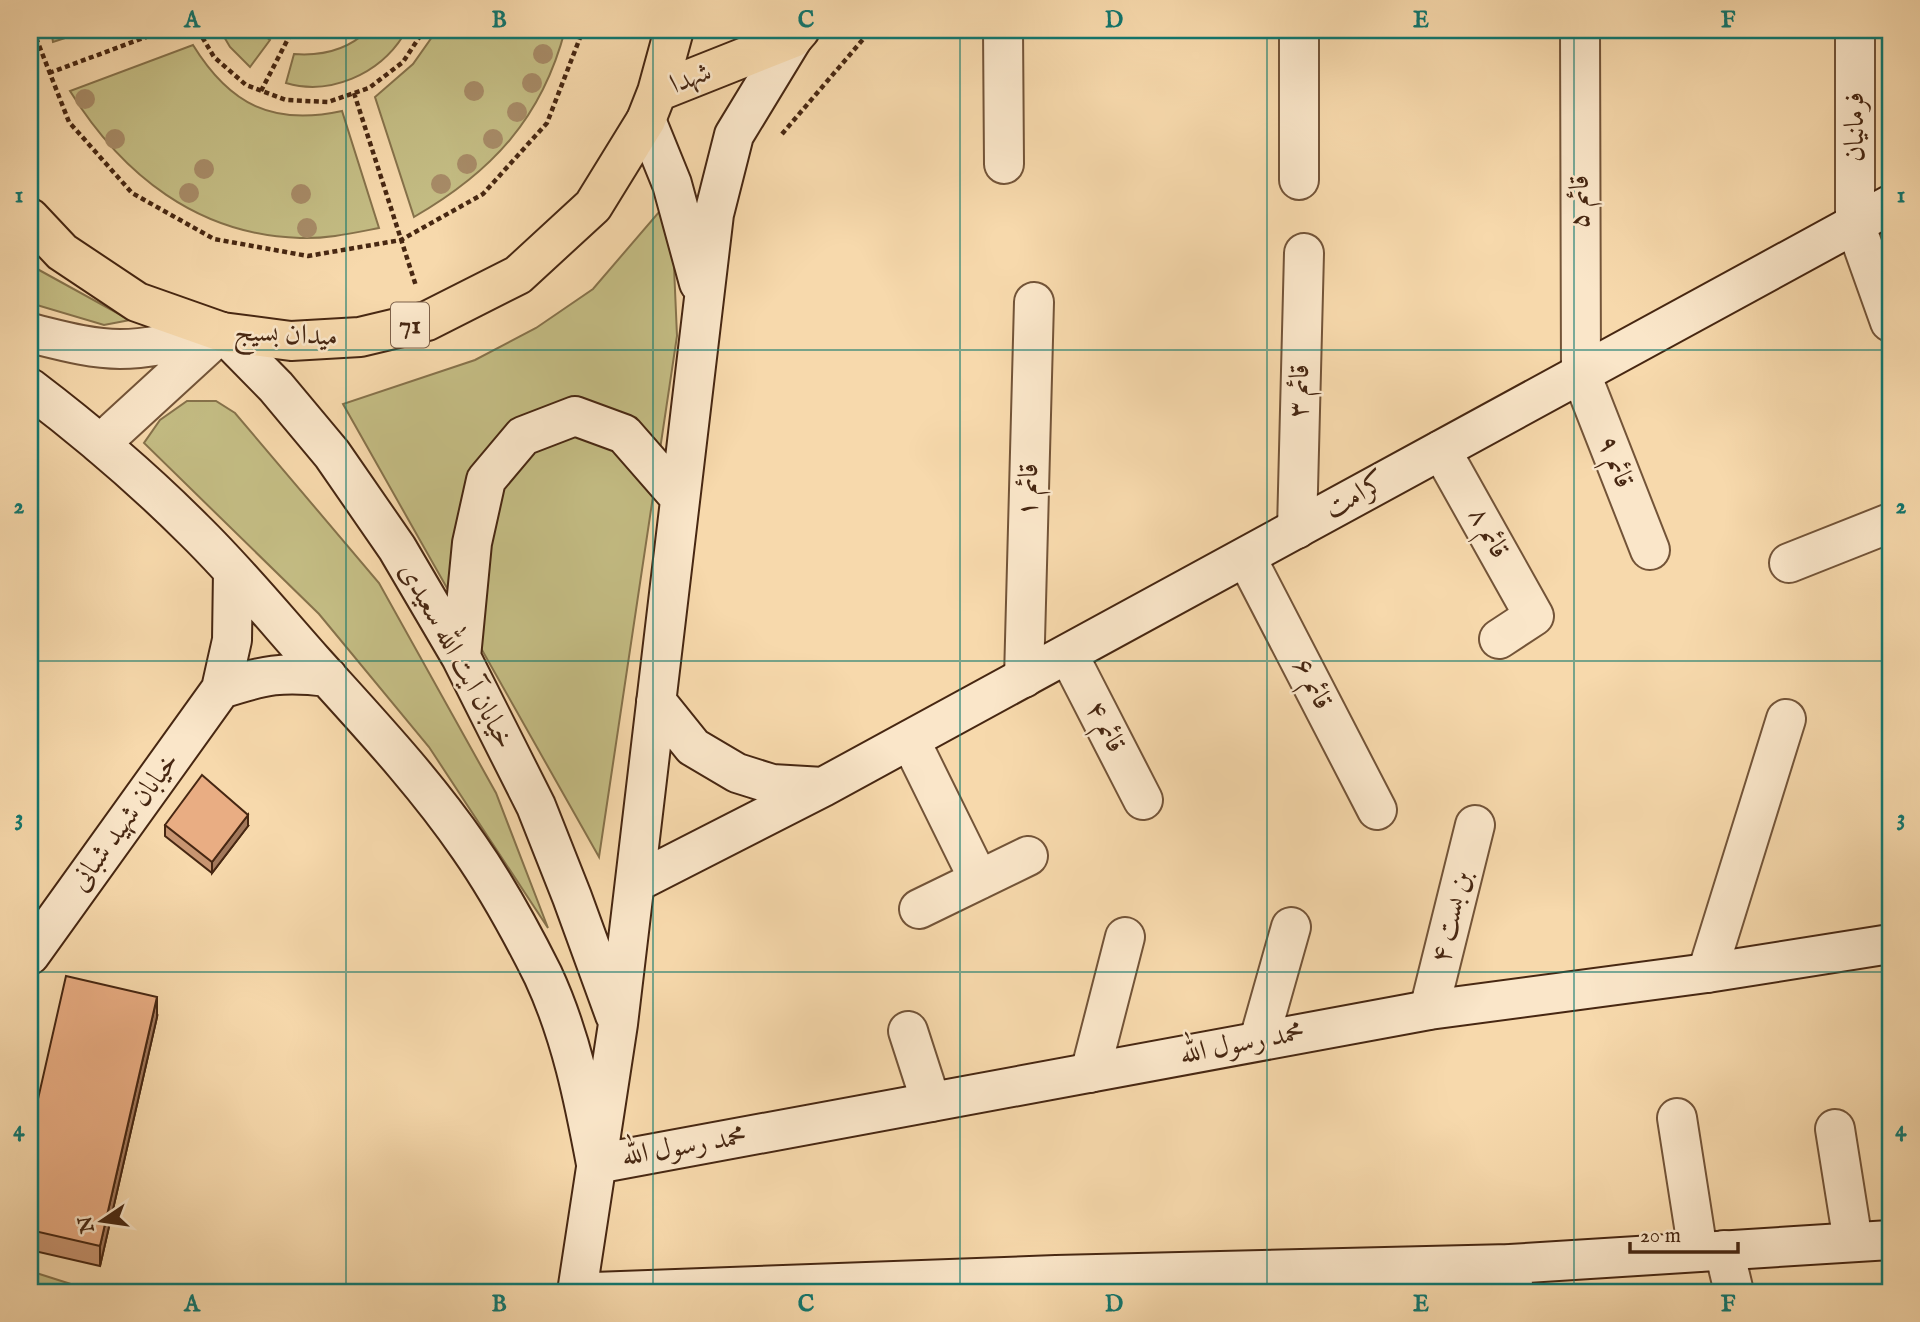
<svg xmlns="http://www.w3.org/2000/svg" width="1920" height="1322" font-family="'IM FELL English',Amiri,serif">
<rect width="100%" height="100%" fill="#f7d9ac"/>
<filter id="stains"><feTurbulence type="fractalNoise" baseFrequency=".00286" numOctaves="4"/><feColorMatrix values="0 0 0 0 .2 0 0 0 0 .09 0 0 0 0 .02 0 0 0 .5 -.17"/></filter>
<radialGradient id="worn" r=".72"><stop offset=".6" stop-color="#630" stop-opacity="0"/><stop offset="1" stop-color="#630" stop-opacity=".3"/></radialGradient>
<path fill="#c4bd84" stroke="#86724b" stroke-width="2" d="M51,30H90L53,42Z
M220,30H257L270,40L250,67L230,47Z
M368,30H394L403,36C379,74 330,96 286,83L294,54C321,56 348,50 368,30Z
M437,30H565C542,118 492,172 414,217L375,97L413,64Z
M193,45C230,105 273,126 342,111L379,228C353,233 327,239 300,238C198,235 122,175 70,91Z
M671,198L677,336L599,857L343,404L475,360L536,328L593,289Z
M30,265L130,320L104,325L30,303Z
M187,401H216L235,413L379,583L496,793L548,928L429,747L319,614L144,443L160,420Z
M30,1271L96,1292H30Z"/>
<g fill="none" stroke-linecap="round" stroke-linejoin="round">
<defs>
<path id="street" d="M1003,30L1004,164
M1299,30V180
M1580,30L1581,374L1650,550
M1855,30V224L1890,322
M30,333C59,340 90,349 120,349C154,349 189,339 222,332
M100,444L221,333
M1441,450L1534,616L1499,639
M1297,529L1304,253
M1246,557L1377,810
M1789,563L1890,523
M1068,654L1143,800
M1024,678L1034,302
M910,740L979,880
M919,909L1028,856
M1707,973L1786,719
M1429,1010L1475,825
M908,1031L931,1102
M1259,1040L1291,927
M1090,1073L1125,937
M1677,1118L1698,1252
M1835,1129L1853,1242
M1724,1250L1734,1292
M1510,1264L1514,1292"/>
<path id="secondary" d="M646,120L672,184L699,283
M222,332L276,387L332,454L397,548L461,657L536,806L572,897L615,1015
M30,388C88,432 143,479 194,530C236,571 273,616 312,660C366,720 423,780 469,847C497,887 521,931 543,975C571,1035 584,1100 596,1164L1429,1010L1707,973L1890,944
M461,657L472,543L486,480L523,436L575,416L624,434L680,498
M221,689C264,675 282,671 328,677
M656,701L693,747L737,773L772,784L823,787
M635,883L823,787L1890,205
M30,955L221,689L232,640L233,571
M577,1292L618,1024L714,214L734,135L793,38
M594,1292L1056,1275L1510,1264L1890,1240"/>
<path id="highway" d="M657,92L793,38L800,30
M30,218L62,252L137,302L222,332L291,341L360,337L427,321L518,275L593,206L646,120L657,92L674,30"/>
</defs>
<use href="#street" stroke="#735438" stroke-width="42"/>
<use href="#secondary" stroke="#472712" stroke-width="42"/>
<use href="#highway" stroke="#472712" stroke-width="42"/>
<path stroke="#472712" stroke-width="4.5" stroke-dasharray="5 3.5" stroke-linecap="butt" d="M33,30L69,122L132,193L214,239L308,256L401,240L483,194L547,123L583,30
M198,30L214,57L246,85L286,100L328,102L369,88L403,62L424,30
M281,30C304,38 319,38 342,30
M49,73L165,30
M261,91L291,33
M354,93L416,286
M782,134L871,30"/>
<use href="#street" stroke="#fae6c9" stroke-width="38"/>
<use href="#secondary" stroke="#fae6c9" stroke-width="38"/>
<use href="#highway" stroke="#f7d9ac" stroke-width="38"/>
</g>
<g fill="#a78b67">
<circle cx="543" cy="54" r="10"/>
<circle cx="532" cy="83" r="10"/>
<circle cx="474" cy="91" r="10"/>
<circle cx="85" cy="99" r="10"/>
<circle cx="517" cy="112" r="10"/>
<circle cx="115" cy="139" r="10"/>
<circle cx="493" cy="139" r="10"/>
<circle cx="467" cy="164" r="10"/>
<circle cx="204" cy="169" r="10"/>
<circle cx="441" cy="184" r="10"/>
<circle cx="189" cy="193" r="10"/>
<circle cx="301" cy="194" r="10"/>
<circle cx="307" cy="228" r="10"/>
</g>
<path fill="#c89571" stroke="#472712" stroke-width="2" d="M165,825L248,826L212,873L165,836Z
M157,1017L100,1266L30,1250V1134Z"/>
<path fill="#a3795c" stroke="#472712" stroke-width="2" d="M248,815V826L212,873V862Z
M157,997V1017L100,1266V1246Z"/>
<path fill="#e9ad83" stroke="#472712" stroke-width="2" d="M202,775L248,815L212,862L165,825Z
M66,976L157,997L100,1246L30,1230V1134Z"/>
<path fill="none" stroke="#0f766e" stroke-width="2" stroke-opacity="0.55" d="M346,30V1292M653,30V1292M960,30V1292M1267,30V1292M1574,30V1292M30,350H1890M30,661H1890M30,972H1890"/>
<g text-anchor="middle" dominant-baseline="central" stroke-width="5" stroke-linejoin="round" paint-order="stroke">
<rect fill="#fae6c9" stroke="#7d6049" stroke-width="2" x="391" y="302.5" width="38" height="45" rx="5"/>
<g font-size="26" font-weight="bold" fill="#472712">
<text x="410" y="325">71</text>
</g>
<g font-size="28" fill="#472712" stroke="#fae6c9">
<text transform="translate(691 79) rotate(-22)">شهدا</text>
<text transform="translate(1855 127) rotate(-90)">فرمانیان</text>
<text transform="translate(1580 202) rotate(-90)">قائم ۵</text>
<text transform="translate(286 335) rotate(3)">میدان بسیج</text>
<text transform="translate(1300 391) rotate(-88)">قائم ۳</text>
<text transform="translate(1615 462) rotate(69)">قائم ۹</text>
<text transform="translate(1029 490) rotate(-88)">قائم ۱</text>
<text transform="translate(1356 496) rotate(-29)">کرامت</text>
<text transform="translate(1488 533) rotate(61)">قائم ۸</text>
<text transform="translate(456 656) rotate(61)">خیابان آیت الله سعیدی</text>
<text transform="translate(1312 684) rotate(63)">قائم ۶</text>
<text transform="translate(1105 727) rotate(63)">قائم ۴</text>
<text transform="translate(125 822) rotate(-54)">خیابان شهید شبانی</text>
<text transform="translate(1452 917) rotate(-76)">بن بست ۴</text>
<text transform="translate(1242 1044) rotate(-11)">محمد رسول الله</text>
<text transform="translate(684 1147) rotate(-10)">محمد رسول الله</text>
</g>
</g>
<rect width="1920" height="1322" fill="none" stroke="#f7d9ac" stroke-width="77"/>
<g transform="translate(102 1221) rotate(257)" stroke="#fae6c9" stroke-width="5" paint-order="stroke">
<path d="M0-5L12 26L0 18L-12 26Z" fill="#472712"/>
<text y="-10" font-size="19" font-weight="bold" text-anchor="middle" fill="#472712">N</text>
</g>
<path d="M1630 1242v10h108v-10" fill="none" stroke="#472712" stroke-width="3.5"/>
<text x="1640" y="1242" font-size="21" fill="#472712" stroke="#fae6c9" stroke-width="5" paint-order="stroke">20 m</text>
<rect x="38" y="38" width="1844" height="1246" fill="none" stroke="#0f766e" stroke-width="2.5"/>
<g font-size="23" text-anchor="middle" font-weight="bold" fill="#0f766e">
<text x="192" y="27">A</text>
<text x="499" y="27">B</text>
<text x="806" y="27">C</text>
<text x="1114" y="27">D</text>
<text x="1421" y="27">E</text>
<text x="1728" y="27">F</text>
<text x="19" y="202">1</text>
<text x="1901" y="202">1</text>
<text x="19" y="513">2</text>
<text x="1901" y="513">2</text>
<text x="19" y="825">3</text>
<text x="1901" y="825">3</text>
<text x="19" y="1136">4</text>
<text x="1901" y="1136">4</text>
<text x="192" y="1311">A</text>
<text x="499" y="1311">B</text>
<text x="806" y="1311">C</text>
<text x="1114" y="1311">D</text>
<text x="1421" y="1311">E</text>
<text x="1728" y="1311">F</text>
</g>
<rect width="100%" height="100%" filter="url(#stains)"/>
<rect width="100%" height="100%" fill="url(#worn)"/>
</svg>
